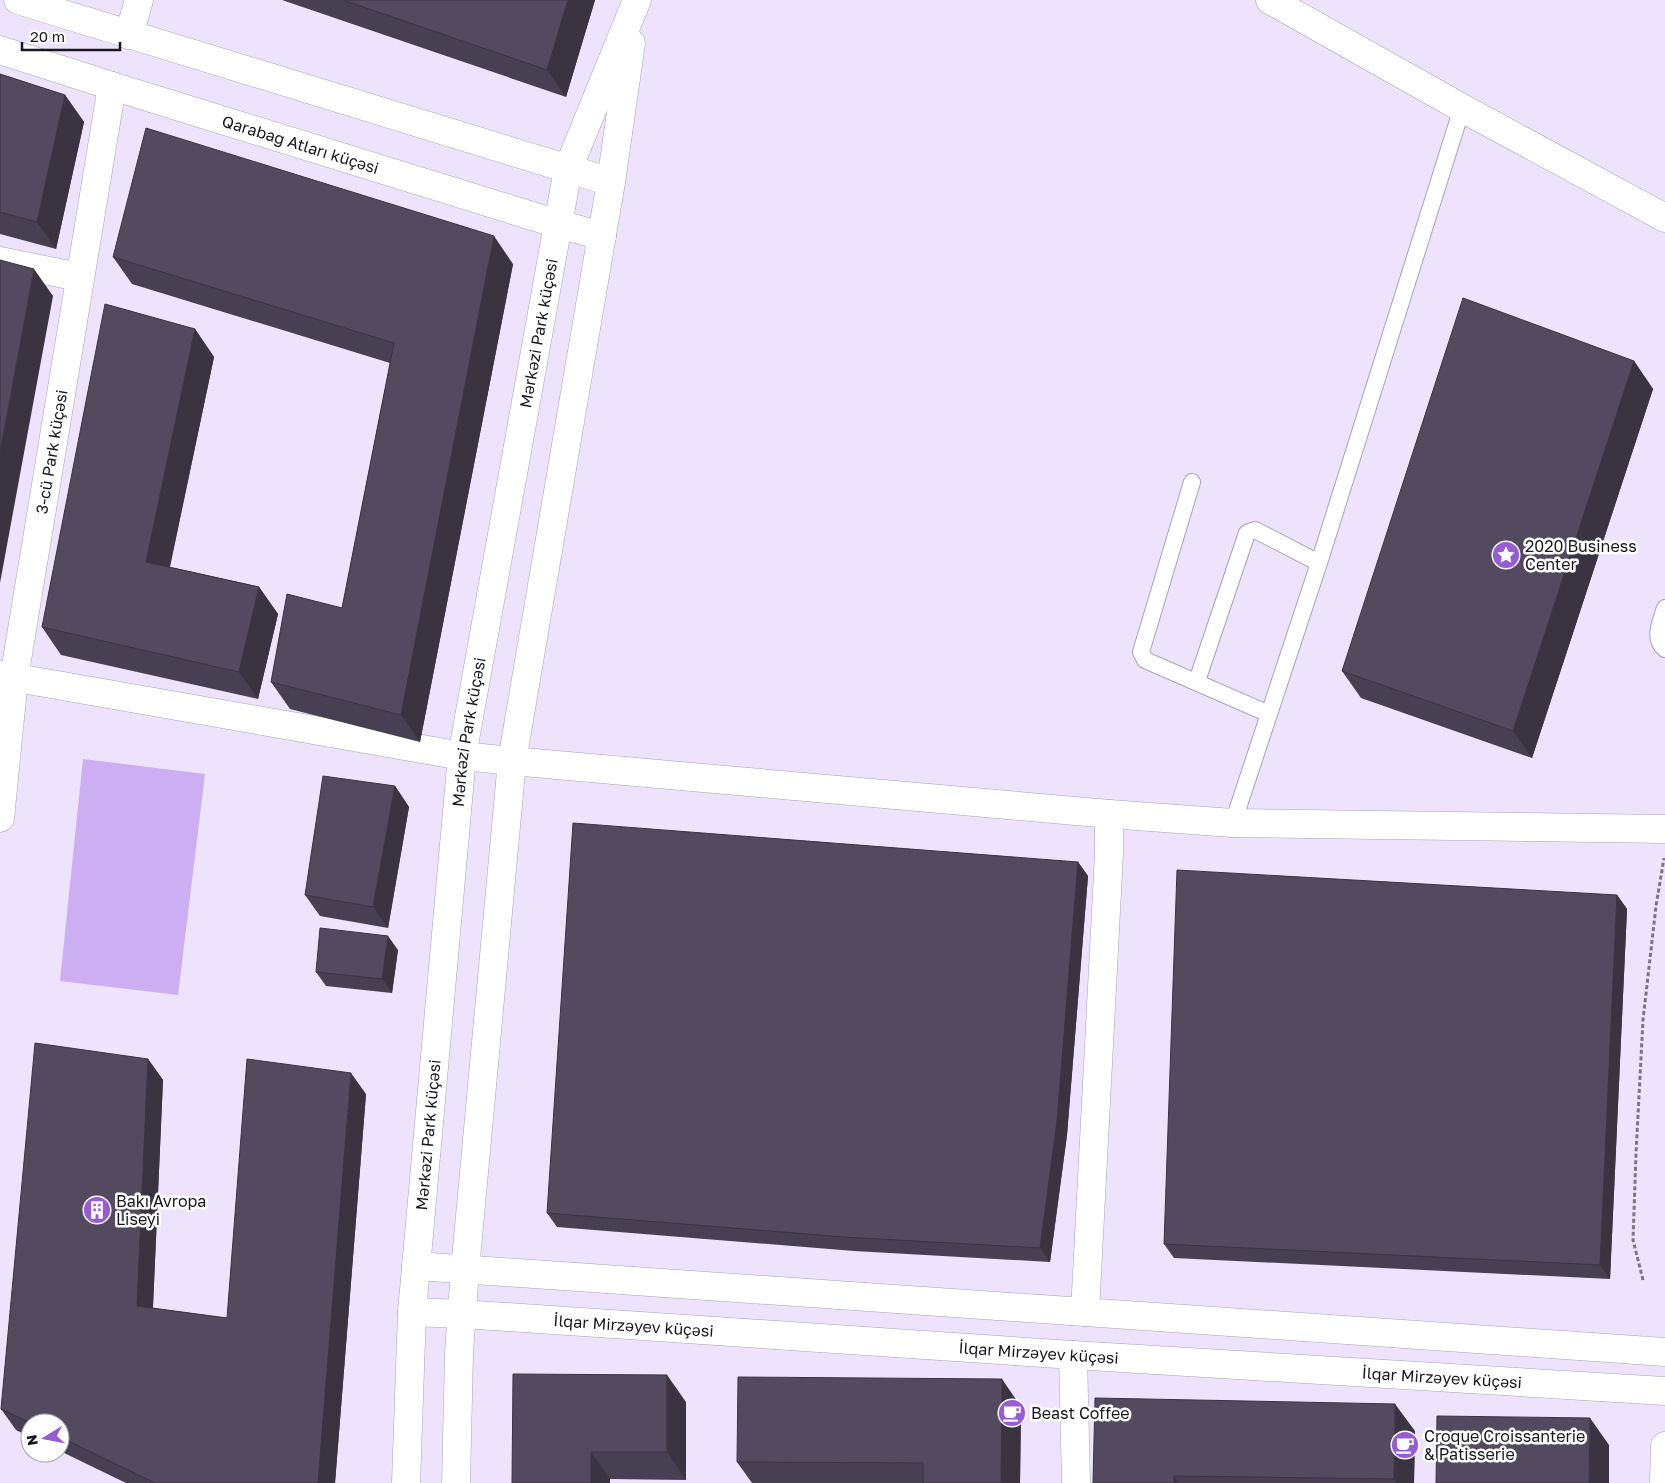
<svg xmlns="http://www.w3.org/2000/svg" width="1665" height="1483" font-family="'Golos Text',sans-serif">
<rect width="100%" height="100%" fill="#ede3fc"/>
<path fill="#ccaef2" d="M83,759L205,774L178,995L60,981Z"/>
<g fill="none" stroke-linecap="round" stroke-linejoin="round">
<defs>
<path id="service" d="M1192,482L1141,652L1145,660L1269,714
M1665,608C1661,621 1652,639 1665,649
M1197,681L1247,533L1255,530L1263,534L1319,563
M1233,823L1319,563L1462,108"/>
<g id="minor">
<path d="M18,0L611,182"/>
<path d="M1270,0L1462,108L1665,218"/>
<path d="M129,35L139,0"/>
<path id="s1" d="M0,50L112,86L558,224L602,236"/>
<path d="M0,261L79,277"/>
<path d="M0,675L462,756L512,761L1109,814L1233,823L1665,829"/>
<path id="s2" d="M0,818L14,678L112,86"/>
<path d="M416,1266L1665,1352"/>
<path id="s3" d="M412,1312L462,1314L1073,1355L1665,1391"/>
<path d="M1085,1312L1109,854V814"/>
<path d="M1073,1355L1076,1483"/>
<path id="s4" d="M406,1483L412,1312L462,756L568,169L637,0"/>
<path d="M456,1483L459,1353L465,1270L512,761L611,182L631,43"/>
</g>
<path id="tertiary" d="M1664,1483L1665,1446"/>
</defs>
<use href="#service" stroke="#aba1b9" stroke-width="18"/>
<use href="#minor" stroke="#aba1b9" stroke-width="29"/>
<use href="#tertiary" stroke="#aba1b9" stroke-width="29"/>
<path stroke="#7b7484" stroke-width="3" stroke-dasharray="4 2.5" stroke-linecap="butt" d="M1643,1280L1633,1240L1636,1153L1643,1020L1656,906L1664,858"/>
<use href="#service" stroke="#fff" stroke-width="16"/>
<use href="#minor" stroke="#fff" stroke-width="28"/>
<use href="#tertiary" stroke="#fff" stroke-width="28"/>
</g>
<path fill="#474052" d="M282,0H595L566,97Z
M0,74L65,95L84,122L56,249L0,234Z
M113,257L513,264L420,742L290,709L271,682L342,608L390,363L132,284Z
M195,329L214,357L170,567L259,587L278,614L258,699L61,655L42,627Z
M1634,361L1653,389L1532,758L1361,698L1342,671Z
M395,786L409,807L388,928L320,916L305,895Z
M1078,862L1088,876L1067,1135L1050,1262L854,1251L557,1227L547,1213Z
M1617,895L1627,909L1610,1279L1174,1258L1164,1244Z
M398,950L392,993L326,986L316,972Z
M148,1059L163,1080L153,1308L227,1318L366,1094L335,1483H126L60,1451V1423H30V1437L16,1430L1,1409Z
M686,1402V1480L610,1479L512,1483Z
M1021,1407L1020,1483H752L737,1462Z
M1415,1431L1414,1483H1093Z"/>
<path fill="#3a3442" d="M568,0H595L566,97L547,70Z
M65,95L84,122L56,249L37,222Z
M494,236L513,264L420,742L401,715Z
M34,269L53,296L0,583V452Z
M195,329L214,357L165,589L146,562Z
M1634,361L1653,389L1532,758L1513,731Z
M259,587L278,614L258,699L239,672Z
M395,786L409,807L388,928L373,907Z
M1078,862L1088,876L1067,1135L1050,1262L1040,1248Z
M1617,895L1627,909L1610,1279L1600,1265Z
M388,936L398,950L392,993L382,979Z
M148,1059L163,1080L152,1327L137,1306Z
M351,1073L366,1094L335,1483H318Z
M667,1375L686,1402V1480L667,1452Z
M1002,1379L1021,1407L1020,1483H1001Z
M1395,1404L1415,1431L1414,1483H1397L1394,1479Z
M1590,1418L1609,1445V1483H1589Z
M591,1452L610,1479V1483H591Z
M1174,1476L1179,1483H1174Z"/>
<path fill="#534a5f" stroke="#3a3442" d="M343,0H568L547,70Z
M0,74L65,95L37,222L0,212Z
M146,128L494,236L401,715L271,682L287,594L342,608L394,343L113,257Z
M0,260L34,269L0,452Z
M1463,298L1634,361L1513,731L1342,671Z
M105,304L195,329L146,562L259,587L239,672L42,627Z
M323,776L395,786L373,907L305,895Z
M573,823L1078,862L1057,1121L1040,1248L844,1237L547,1213Z
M1177,870L1617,895L1600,1265L1164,1244Z
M320,928L388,936L382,979L316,972Z
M35,1043L148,1059L137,1306L227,1318L247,1059L351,1073L318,1483H155L60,1437V1423H31L1,1409Z
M513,1374L667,1375V1452H591V1483H512Z
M738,1377L1002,1379L1001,1483H923V1463L737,1462Z
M1095,1398L1395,1404L1394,1479L1174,1476V1483H1093Z
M1437,1416L1590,1418L1589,1483H1436Z"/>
<defs>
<symbol id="sight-disc" viewBox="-11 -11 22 22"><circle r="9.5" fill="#975bd2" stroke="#fff"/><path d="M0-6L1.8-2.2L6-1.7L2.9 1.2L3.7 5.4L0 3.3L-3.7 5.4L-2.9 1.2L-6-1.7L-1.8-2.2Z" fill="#fff"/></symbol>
<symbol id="building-disc" viewBox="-11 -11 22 22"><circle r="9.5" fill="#975bd2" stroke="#fff"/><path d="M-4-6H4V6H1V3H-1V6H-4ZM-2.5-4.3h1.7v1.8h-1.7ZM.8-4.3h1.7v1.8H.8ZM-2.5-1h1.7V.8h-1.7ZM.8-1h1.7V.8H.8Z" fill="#fff"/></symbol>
<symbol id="cafe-disc" viewBox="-11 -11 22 22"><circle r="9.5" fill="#975bd2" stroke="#fff"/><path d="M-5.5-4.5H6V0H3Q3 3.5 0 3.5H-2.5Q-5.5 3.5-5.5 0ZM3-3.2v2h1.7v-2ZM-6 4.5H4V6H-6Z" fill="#fff"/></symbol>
</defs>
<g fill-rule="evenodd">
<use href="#sight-disc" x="1490" y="539" width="32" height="32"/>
<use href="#building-disc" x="81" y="1194" width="32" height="32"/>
<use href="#cafe-disc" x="996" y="1397" width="32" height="32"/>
<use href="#cafe-disc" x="1389" y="1429" width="32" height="32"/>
</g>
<g text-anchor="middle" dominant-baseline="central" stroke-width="5" stroke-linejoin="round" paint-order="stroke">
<g font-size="16" fill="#1a161f" stroke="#fff">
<text stroke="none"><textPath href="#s1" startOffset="315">Qarabağ Atları küçəsi</textPath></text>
<text stroke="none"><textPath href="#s4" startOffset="1159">Mərkəzi Park küçəsi</textPath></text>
<text stroke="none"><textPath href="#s2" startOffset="370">3-cü Park küçəsi</textPath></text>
<text stroke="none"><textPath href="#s4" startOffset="754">Mərkəzi Park küçəsi</textPath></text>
<text stroke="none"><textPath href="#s4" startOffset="349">Mərkəzi Park küçəsi</textPath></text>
<text stroke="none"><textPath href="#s3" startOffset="222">İlqar Mirzəyev küçəsi</textPath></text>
<text stroke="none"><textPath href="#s3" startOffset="628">İlqar Mirzəyev küçəsi</textPath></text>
<text stroke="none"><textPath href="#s3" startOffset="1032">İlqar Mirzəyev küçəsi</textPath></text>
</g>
<g font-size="16" fill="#1a161f" stroke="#fff" text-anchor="start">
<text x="1525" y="546">2020 Business<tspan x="1525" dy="18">Center</tspan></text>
<text x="116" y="1201">Bakı Avropa<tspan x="116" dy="18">Liseyi</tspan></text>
<text x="1031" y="1413">Beast Coffee</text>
<text x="1424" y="1436">Croque Croissanterie<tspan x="1424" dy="18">&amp; Patisserie</tspan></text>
</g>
</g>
<g transform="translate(45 1438) rotate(260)"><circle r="24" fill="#ffffff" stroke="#a3a2a5"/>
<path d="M0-4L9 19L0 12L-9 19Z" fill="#975bd2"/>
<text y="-8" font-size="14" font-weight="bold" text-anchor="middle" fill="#1a161f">N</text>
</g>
<path d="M22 42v8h98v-8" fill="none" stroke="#1a161f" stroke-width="2.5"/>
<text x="30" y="42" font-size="15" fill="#1a161f" stroke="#ffffff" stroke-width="4" paint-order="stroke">20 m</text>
</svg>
